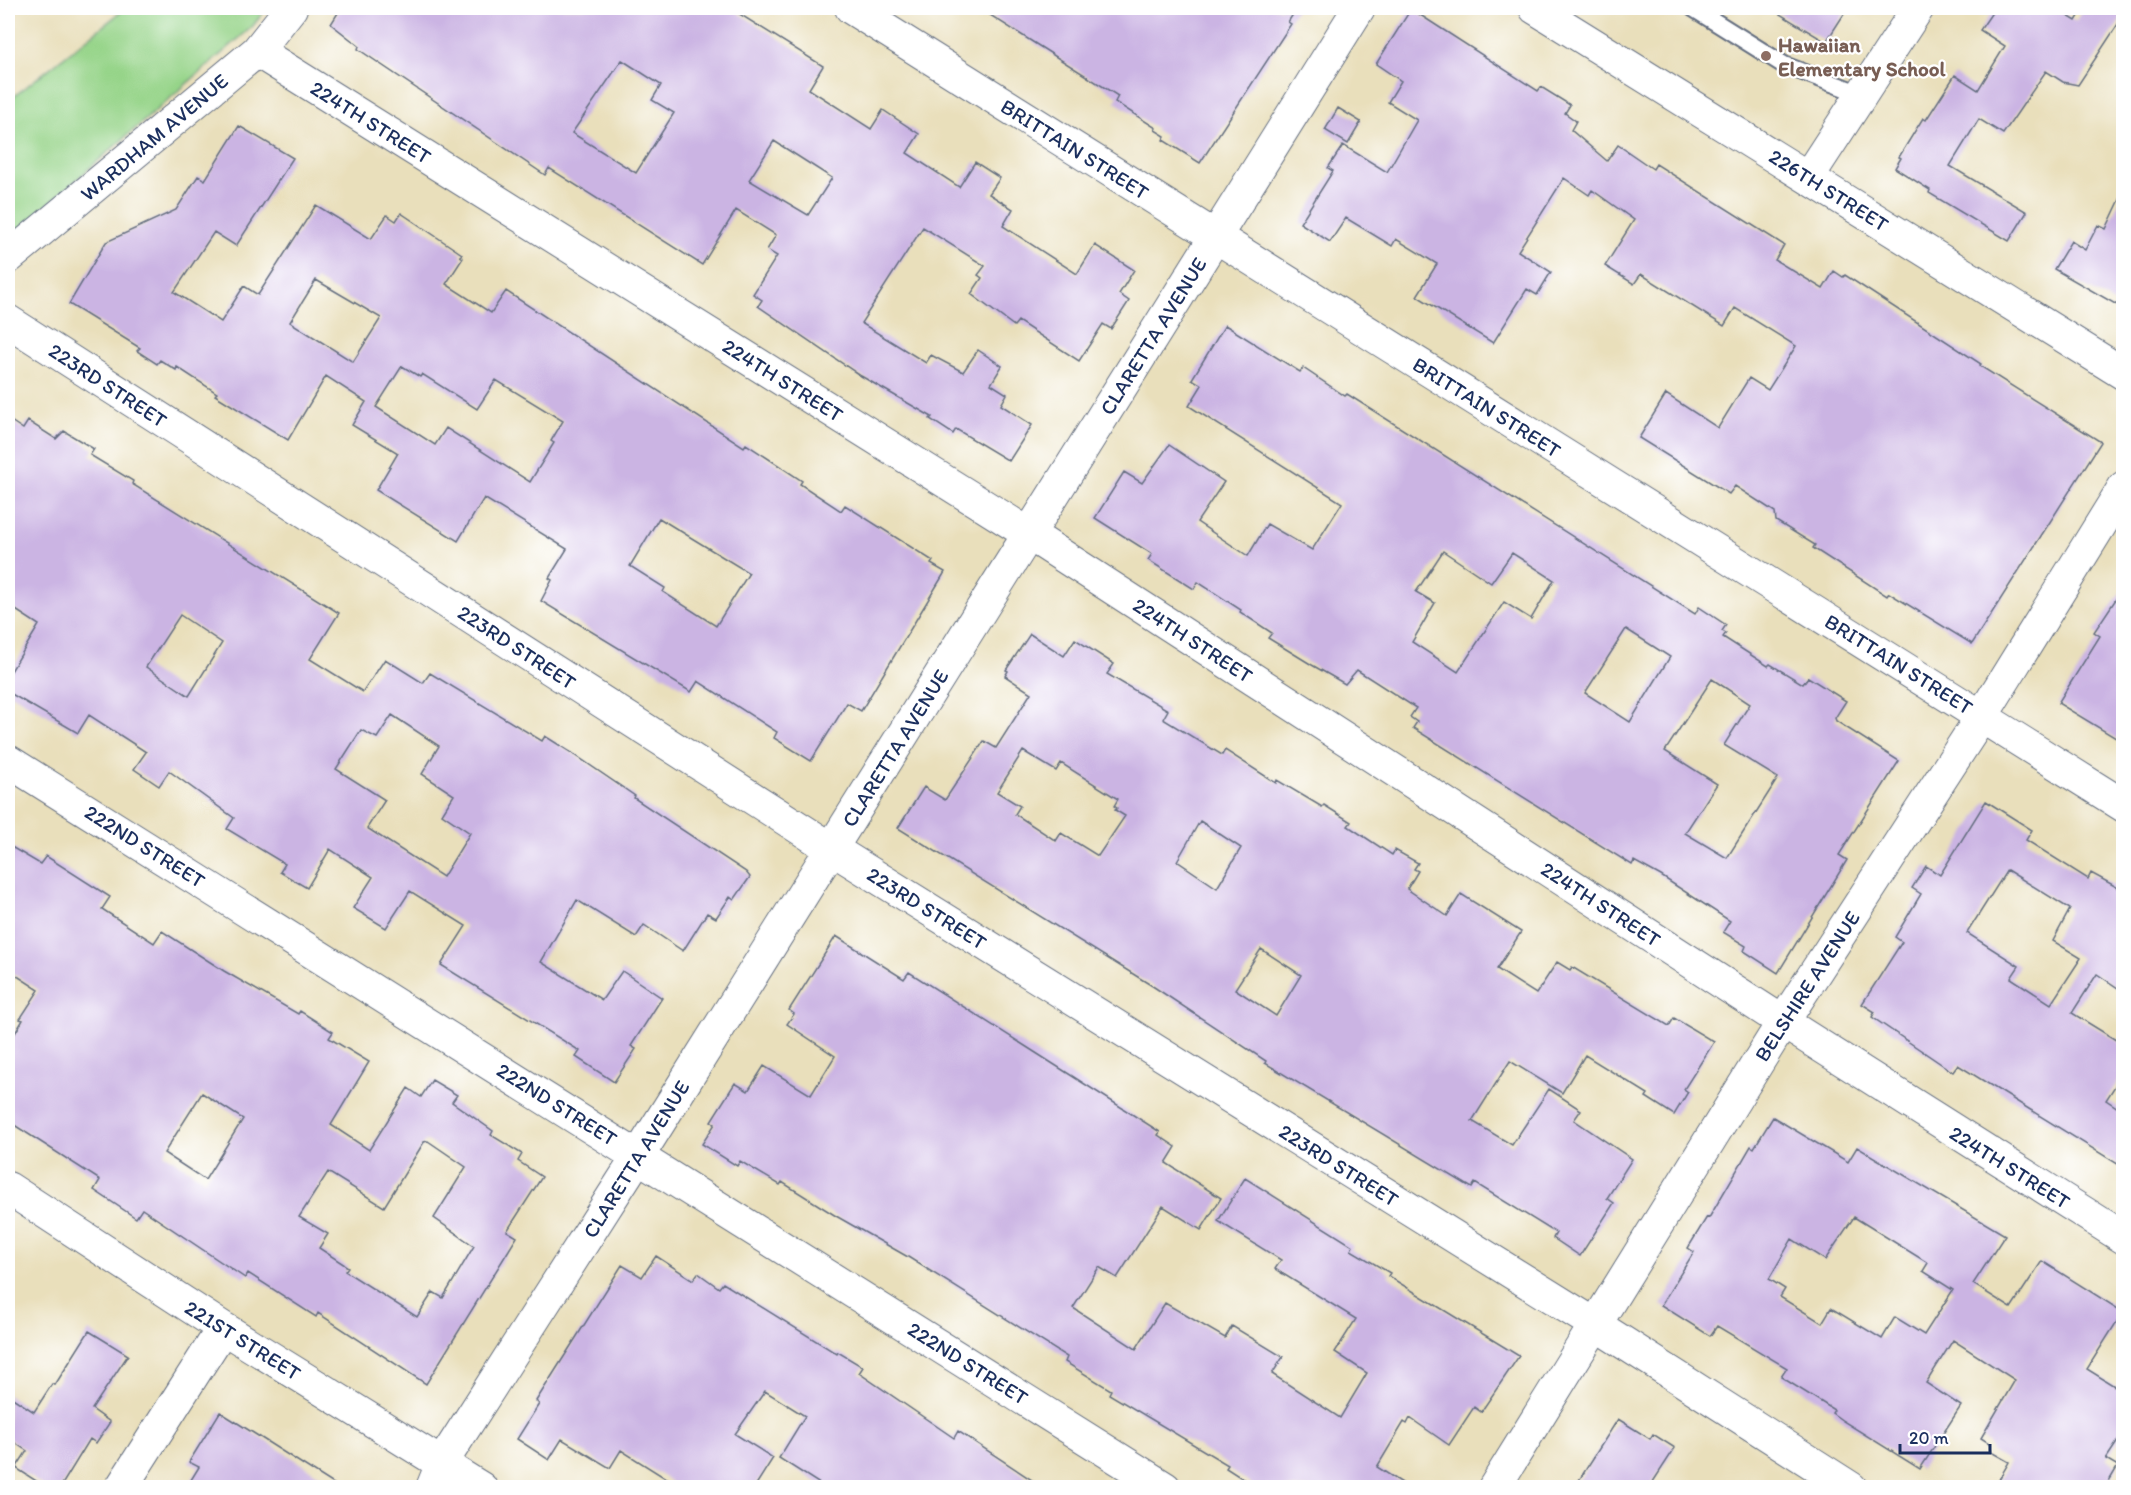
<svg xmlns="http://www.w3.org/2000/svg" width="2131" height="1495" font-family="Itim,sans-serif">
<rect width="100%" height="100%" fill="#fff"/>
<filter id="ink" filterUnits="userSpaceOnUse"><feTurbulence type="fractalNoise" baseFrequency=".0167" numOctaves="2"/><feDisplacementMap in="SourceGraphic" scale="12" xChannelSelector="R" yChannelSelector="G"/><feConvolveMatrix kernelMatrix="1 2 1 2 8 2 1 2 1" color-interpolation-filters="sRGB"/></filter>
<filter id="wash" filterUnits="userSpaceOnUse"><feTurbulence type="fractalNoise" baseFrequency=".008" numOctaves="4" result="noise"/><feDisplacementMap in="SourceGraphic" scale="24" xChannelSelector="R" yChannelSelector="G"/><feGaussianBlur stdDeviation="1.35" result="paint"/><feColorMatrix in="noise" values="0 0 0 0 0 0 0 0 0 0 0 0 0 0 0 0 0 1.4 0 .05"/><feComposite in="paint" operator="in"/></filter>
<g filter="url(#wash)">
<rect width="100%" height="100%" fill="#e9dfbb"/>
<path fill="#96d489" stroke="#588274" stroke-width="1.5" d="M126,8H267L252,27L8,239V101Z"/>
<g id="blocks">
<path fill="#cbb4e3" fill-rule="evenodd" d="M341,8H730L823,66L809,89L871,129L883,110L919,134L907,153L959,187L975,162L1000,178L989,194L1013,209L1003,226L1077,274L1095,245L1134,270L1119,294L1129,301L1111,329L1103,324L1079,361L1018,321L1014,326L971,294L982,278L978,275L985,266L923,227L861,323L926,363L931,355L963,372L978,350L1002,366L991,384L1007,394L1001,405L1032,425L1009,461L956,429L953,434L930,419L932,417L861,376L758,306L762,300L753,294L777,256L767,250L776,235L736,210L702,265L549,168L545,175L358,49L359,46L331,24ZM622,60L661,85L652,100L674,113L636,173L572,133ZM774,141L832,178L808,215L749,180Z
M979,8H1297L1288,22L1291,24L1200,163L1163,140L1165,136L1155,130L1156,128L1115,102L1118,96Z
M1770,8H1848L1826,42Z
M1995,8H2055L2076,21L2084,8H2124V15L2078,85L2063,82L2046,71L2003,134L1979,119L1950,166L2027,212L2009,241L1929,193L1930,190L1895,168L1901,158L1899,157L1923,118L1926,120L1955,75L1978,90L2005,46L1980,30Z
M1411,9L1538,91L1541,87L1570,105L1565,113L1576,121L1571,130L1607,161L1618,145L1653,169L1656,164L1784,245L1775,260L1823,289L1834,271L1843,277L1845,275L1981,364L1980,366L2101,442L1972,644L1889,593L1887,596L1813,548L1815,545L1776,521L1775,512L1735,486L1729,494L1639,438L1666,394L1718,428L1749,378L1768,390L1796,346L1735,308L1724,326L1641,274L1634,284L1605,266L1634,220L1592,190L1589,195L1564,178L1518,251L1551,272L1537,295L1527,289L1493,343L1417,296L1437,264L1396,239L1392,246L1346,218L1330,242L1300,223L1333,171L1328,168L1343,145L1387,172L1417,120L1388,102L1401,81L1376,64Z
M1338,108L1361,122L1348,144L1325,130Z
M239,126L293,158L236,246L214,232L174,292L221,322L244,286L258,295L316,205L371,239L387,215L396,221L401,213L462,254L460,256L463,258L446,284L491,313L506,291L744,447L746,444L772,461L802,481L800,484L841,511L845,505L933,561L931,564L945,572L861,711L847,703L811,761L774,738L777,732L698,681L691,692L541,601L552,580L549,578L567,549L484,498L458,541L376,490L398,453L352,425L366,402L326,376L288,440L215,395L217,393L177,367L176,370L160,360L157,364L137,351L140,348L69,304L106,242L176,210L198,176L205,180ZM316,280L381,318L353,362L290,322ZM402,366L420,377L422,374L477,409L496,380L563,421L551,441L554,443L530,482L446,428L435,445L376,407ZM659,518L749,573L716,626L663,592L665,588L630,566Z
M2124,191V309L2054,269L2071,241L2085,250L2098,225L2106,229Z
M1225,325L1300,372L1303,368L1345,396L1347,394L1695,614L1699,607L1726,625L1722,631L1726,633L1723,637L1768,666L1770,664L1803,684L1808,677L1846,701L1835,718L1836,721L1899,761L1839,855L1847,860L1778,973L1744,951L1746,946L1723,932L1730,921L1661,876L1634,861L1632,865L1413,728L1417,722L1410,717L1416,708L1357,670L1345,684L1312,665L1268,638L1272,633L1240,612L1241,610L1198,582L1194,589L1148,560L1152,554L1095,518L1124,472L1142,483L1169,445L1224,482L1197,522L1248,556L1267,524L1312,550L1342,503L1189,406L1202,385L1192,379ZM1443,551L1491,583L1512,553L1554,580L1531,619L1504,602L1458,672L1412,642L1435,603L1416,592ZM1626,629L1670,657L1630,722L1585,693ZM1712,679L1750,704L1724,745L1778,778L1727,858L1685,833L1717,784L1665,751Z
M8,419L23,429L28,421L56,439L64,431L94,449L90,455L133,481L132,484L339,613L310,659L363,692L385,659L423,683L430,673L542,741L545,736L575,755L635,796L634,798L746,872L750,877L734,900L730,897L716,918L707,913L683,951L644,925L636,937L577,900L541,962L602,1000L622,971L662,998L631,1046L636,1049L614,1082L576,1057L580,1051L441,965L466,926L410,891L386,928L353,908L373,877L330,849L307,888L280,872L285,864L227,829L234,818L169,771L159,786L134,769L146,752L89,715L78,733L8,692V676L39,625L8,605ZM180,615L222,643L189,696L146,667ZM392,715L439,746L422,774L454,795L442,814L470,833L443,877L367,828L385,800L336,769L361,730L377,738Z
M2124,587V743L2058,703L2100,636L2094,632Z
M1030,634L1064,656L1075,639L1114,664L1107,674L1168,710L1163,719L1222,755L1225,750L1276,783L1277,780L1322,807L1324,805L1351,822L1348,826L1392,855L1395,850L1418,863L1414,869L1418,871L1407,889L1447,916L1461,894L1521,932L1497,969L1536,994L1557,962L1570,970L1572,967L1669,1026L1674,1018L1714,1042L1684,1089L1688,1092L1674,1115L1646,1097L1648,1094L1585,1055L1562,1093L1510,1061L1472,1121L1512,1145L1549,1089L1581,1110L1574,1120L1632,1159L1607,1198L1614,1203L1580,1256L1553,1238L1556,1233L1475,1183L1472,1188L1265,1063L1266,1061L1154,987L898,828L924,787L945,800L984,741L996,748L1031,693L1005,676L1008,671L1006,670ZM1023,751L1056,771L1061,763L1118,799L1114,806L1117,808L1115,810L1125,816L1098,856L1061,833L1056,841L1015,814L1020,806L997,792ZM1200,821L1241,848L1217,888L1177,861ZM1261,949L1301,975L1276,1016L1235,989Z
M1986,801L2032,830L2026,840L2088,879L2091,873L2124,891V992L2097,974L2072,1013L2124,1045V1072L2106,1100L2124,1112V1168L1958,1065L1953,1072L1872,1017L1875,1012L1862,1004L1902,942L1895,937L1921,894L1912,888L1926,866L1940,875ZM2007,870L2070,909L2053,941L2081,958L2051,1004L2011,978L2019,966L1967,933Z
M8,845L40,864L46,856L110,897L102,909L154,943L162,931L224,971L298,1014L300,1011L333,1032L329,1038L369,1062L331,1125L369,1150L408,1088L421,1097L432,1080L457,1095L452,1102L493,1131L491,1135L522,1154L518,1161L542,1177L507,1231L517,1237L426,1384L318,1313L316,1317L248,1273L245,1278L142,1209L136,1218L94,1190L100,1180L8,1121V1045L23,1020L20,1019L39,990L8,970ZM202,1093L243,1119L205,1180L164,1153ZM428,1141L466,1167L434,1218L474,1246L443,1298L433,1292L417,1317L345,1271L348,1267L319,1248L328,1234L299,1217L328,1172L384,1207L424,1142Z
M836,936L904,979L909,972L1160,1132L1158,1135L1176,1147L1166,1163L1221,1198L1201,1230L1163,1206L1117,1278L1099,1267L1073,1308L1136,1349L1165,1303L1225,1338L1232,1326L1283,1357L1272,1374L1340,1418L1367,1373L1335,1352L1356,1319L1275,1269L1281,1260L1218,1221L1245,1178L1353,1246L1351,1250L1390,1273L1388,1276L1519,1356L1481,1412L1474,1407L1449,1445L1410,1418L1407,1424L1404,1422L1377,1467L1410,1488H1257L1226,1468L1228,1465L1109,1394L1111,1390L1065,1362L1067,1357L908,1257L836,1216L782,1182L780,1185L740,1161L737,1166L702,1144L715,1124L711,1121L735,1083L748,1091L764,1066L811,1095L835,1056L787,1024L794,1014L789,1010Z
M1773,1117L1848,1162L1857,1147L2005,1235L1973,1284L2011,1308L2042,1261L2123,1312L2087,1369L2124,1392V1432L2106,1459L2118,1466L2105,1488H1994L2009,1462L1991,1452L1989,1443L1981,1438L2015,1380L1953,1340L1926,1383L1961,1406L1920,1469L1843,1421L1832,1413L1834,1410L1781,1377L1787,1368L1717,1326L1710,1336L1661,1305L1694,1252L1688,1248L1707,1217L1709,1218L1751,1146L1754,1148ZM1854,1217L1928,1263L1923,1271L1953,1290L1924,1335L1895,1317L1882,1339L1831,1308L1822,1323L1780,1297L1785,1289L1769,1279L1792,1239L1825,1260Z
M656,1256L693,1280L698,1273L719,1288L723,1283L837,1354L838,1352L863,1367L859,1373L954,1438L958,1431L1044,1488H826L779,1458L805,1416L765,1391L735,1434L773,1458L754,1488H681L621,1450L610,1468L562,1439L549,1460L517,1439L539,1404L536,1401L622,1265L642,1277Z
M89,1331L128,1355L92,1409L110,1422L96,1443L90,1439L60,1488H47L16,1468L27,1451L8,1438V1395L34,1412L52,1384L55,1385Z
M220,1412L255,1434L340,1488H186L199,1467L189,1462Z
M1618,1419L1650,1439L1653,1434L1675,1448L1649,1488H1574Z"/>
</g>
</g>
<g filter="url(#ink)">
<use href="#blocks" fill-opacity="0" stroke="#636d7f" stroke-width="1.5"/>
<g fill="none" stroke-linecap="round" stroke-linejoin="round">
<defs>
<path id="lane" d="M1693,8L1784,65L1861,94"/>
<path id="street" d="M851,8L2124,806
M1535,8L2124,374
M257,51L1029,534L1783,1022L2124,1238
M1808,177L1918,8
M8,258L257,51L291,8
M8,321L832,849L1596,1325L1851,1488
M8,761L1165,1488
M8,1188L223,1328L481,1488
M121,1488L223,1328
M432,1488L442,1463L639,1155L1359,8
M1494,1488L1783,1022L1982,716L2124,487"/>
</defs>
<use href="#lane" stroke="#636d7f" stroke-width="20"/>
<use href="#street" stroke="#636d7f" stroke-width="34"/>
<use href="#lane" stroke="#fff" stroke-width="16"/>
<use href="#street" stroke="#fff" stroke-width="32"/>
</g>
</g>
<circle fill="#8d6e63" stroke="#fff" stroke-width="2" cx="1766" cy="56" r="6"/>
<g text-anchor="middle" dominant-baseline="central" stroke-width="4.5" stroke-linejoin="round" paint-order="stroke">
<g font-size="21" font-weight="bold" fill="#785e54" stroke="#fff" text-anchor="start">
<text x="1778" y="44">Hawaiian<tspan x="1778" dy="24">Elementary School</tspan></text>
</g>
<g font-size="21" fill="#1b2f5e" stroke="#fff">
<text transform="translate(371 122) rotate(32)">224TH STREET</text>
<text transform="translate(154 137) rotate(-40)">WARDHAM AVENUE</text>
<text transform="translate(1075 149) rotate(32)">BRITTAIN STREET</text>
<text transform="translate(1829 190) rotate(32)">226TH STREET</text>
<text transform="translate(1153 336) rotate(-58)">CLARETTA AVENUE</text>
<text transform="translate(783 380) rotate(32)">224TH STREET</text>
<text transform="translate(108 385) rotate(33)">223RD STREET</text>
<text transform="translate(1487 407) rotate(32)">BRITTAIN STREET</text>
<text transform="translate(1193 640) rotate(33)">224TH STREET</text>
<text transform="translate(517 647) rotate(33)">223RD STREET</text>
<text transform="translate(1899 664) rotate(32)">BRITTAIN STREET</text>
<text transform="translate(895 748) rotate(-58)">CLARETTA AVENUE</text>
<text transform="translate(145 846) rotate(32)">222ND STREET</text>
<text transform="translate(1601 904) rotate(33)">224TH STREET</text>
<text transform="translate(927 908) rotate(32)">223RD STREET</text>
<text transform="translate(1807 986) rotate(-57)">BELSHIRE AVENUE</text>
<text transform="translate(557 1104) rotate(32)">222ND STREET</text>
<text transform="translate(636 1159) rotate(-58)">CLARETTA AVENUE</text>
<text transform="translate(1339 1165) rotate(32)">223RD STREET</text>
<text transform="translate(2010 1167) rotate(32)">224TH STREET</text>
<text transform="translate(243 1340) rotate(32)">221ST STREET</text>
<text transform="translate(968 1363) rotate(32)">222ND STREET</text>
</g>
</g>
<rect width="2131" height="1495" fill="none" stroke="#fff" stroke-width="30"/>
<path d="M1900 1444v9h90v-9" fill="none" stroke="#1b2f5e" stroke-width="3"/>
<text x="1909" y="1444" font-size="18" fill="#1b2f5e" stroke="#ffffff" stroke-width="4.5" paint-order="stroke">20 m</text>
</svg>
